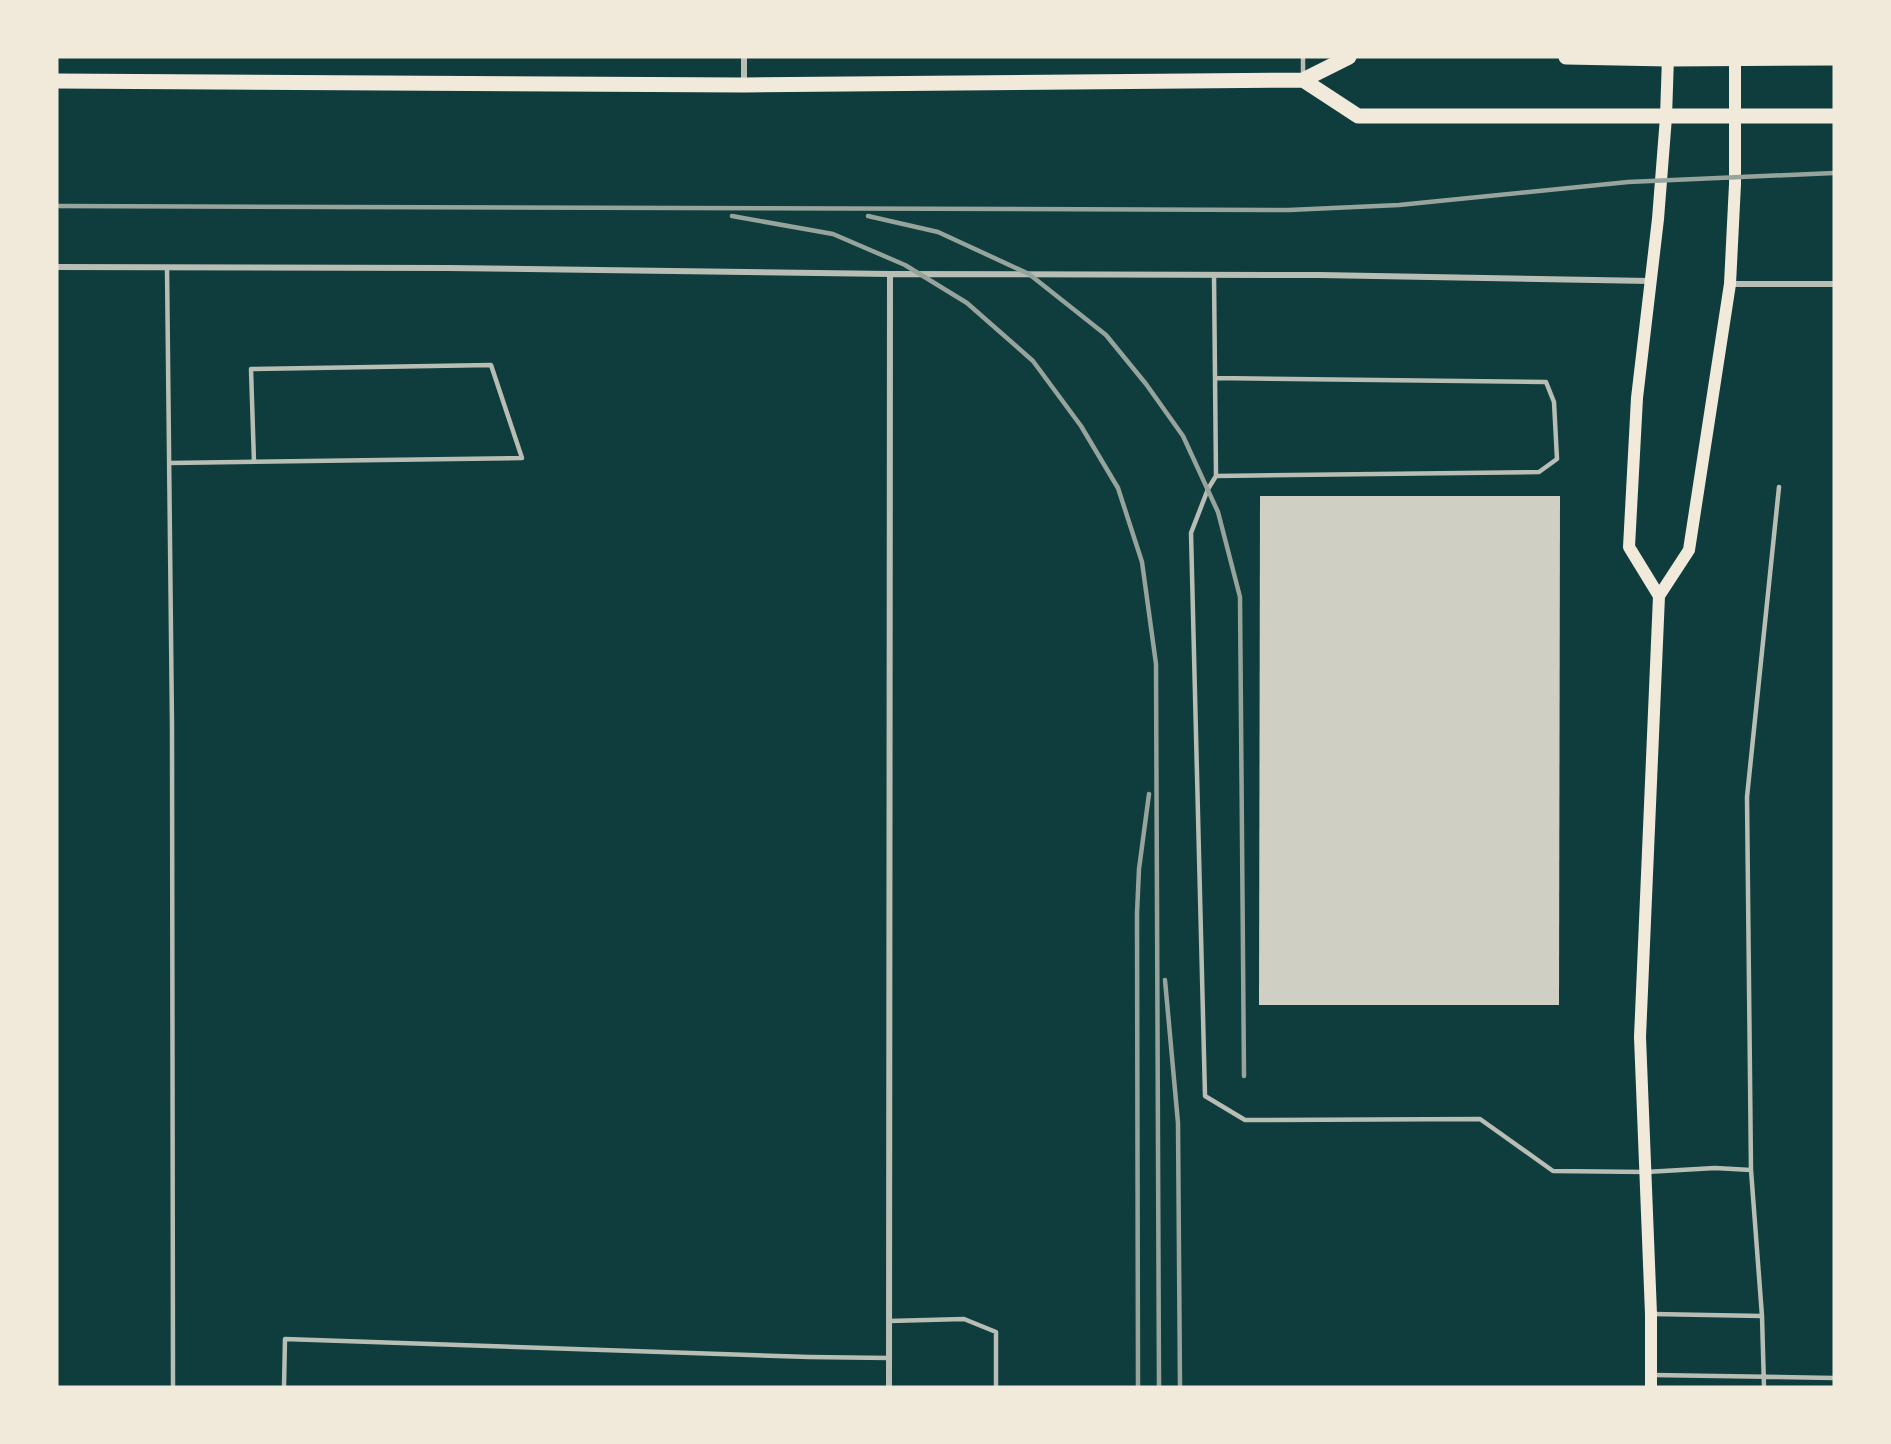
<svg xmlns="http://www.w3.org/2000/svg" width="1891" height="1444" font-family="'Varela Round',sans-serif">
<rect width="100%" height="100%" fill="#0f3d3e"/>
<path fill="#cfcfc3" d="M1260,496H1560L1559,1005H1259Z"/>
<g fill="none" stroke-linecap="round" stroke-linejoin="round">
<path stroke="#b8beb3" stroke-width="4.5" d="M1303,78V57
M167,267L172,725L173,1387
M1214,275L1216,476L1208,489L1191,533L1205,1096L1245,1120L1480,1119L1553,1171L1646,1172L1715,1168L1751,1170L1762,1316L1764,1387
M1215,378L1546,382L1554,402L1557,459L1539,472L1216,476
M170,463L522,458L491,365L251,369L254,462
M1751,1170L1747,797L1779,487
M1653,1314L1762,1316
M889,1321L964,1319L996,1332V1387
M1653,1375L1834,1378
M284,1387L285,1339L809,1357L889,1358"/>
<path stroke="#b8beb3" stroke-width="6" d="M744,57V84
M57,267L448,268L890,274L1320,275L1650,281
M1730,284H1834
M889,1387L890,274"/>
<path stroke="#f1e9da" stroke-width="12" d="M1659,596L1629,547L1637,398L1658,219L1666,117L1668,57
M1651,1387V1314L1640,1037L1659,596L1689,550L1730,284L1735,184V57"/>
<path stroke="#f1e9da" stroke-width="15" d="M1566,57L1668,59L1834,58
M1303,80L1358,116H1834
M57,81L744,85L1303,80L1349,57"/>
<path stroke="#97a49c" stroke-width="4.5" d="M57,206L1289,210L1399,205L1628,182L1834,173
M732,216L833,234L905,265L967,303L1033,361L1081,426L1118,488L1142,562L1156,664L1159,1387
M868,216L938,232L1029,274L1106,335L1146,384L1183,436L1218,512L1240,597L1244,1076
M1165,980L1178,1123L1180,1387
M1138,1387L1137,913L1139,869L1149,794"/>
</g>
<rect width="1891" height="1444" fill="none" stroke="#f1e9da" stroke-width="117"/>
</svg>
